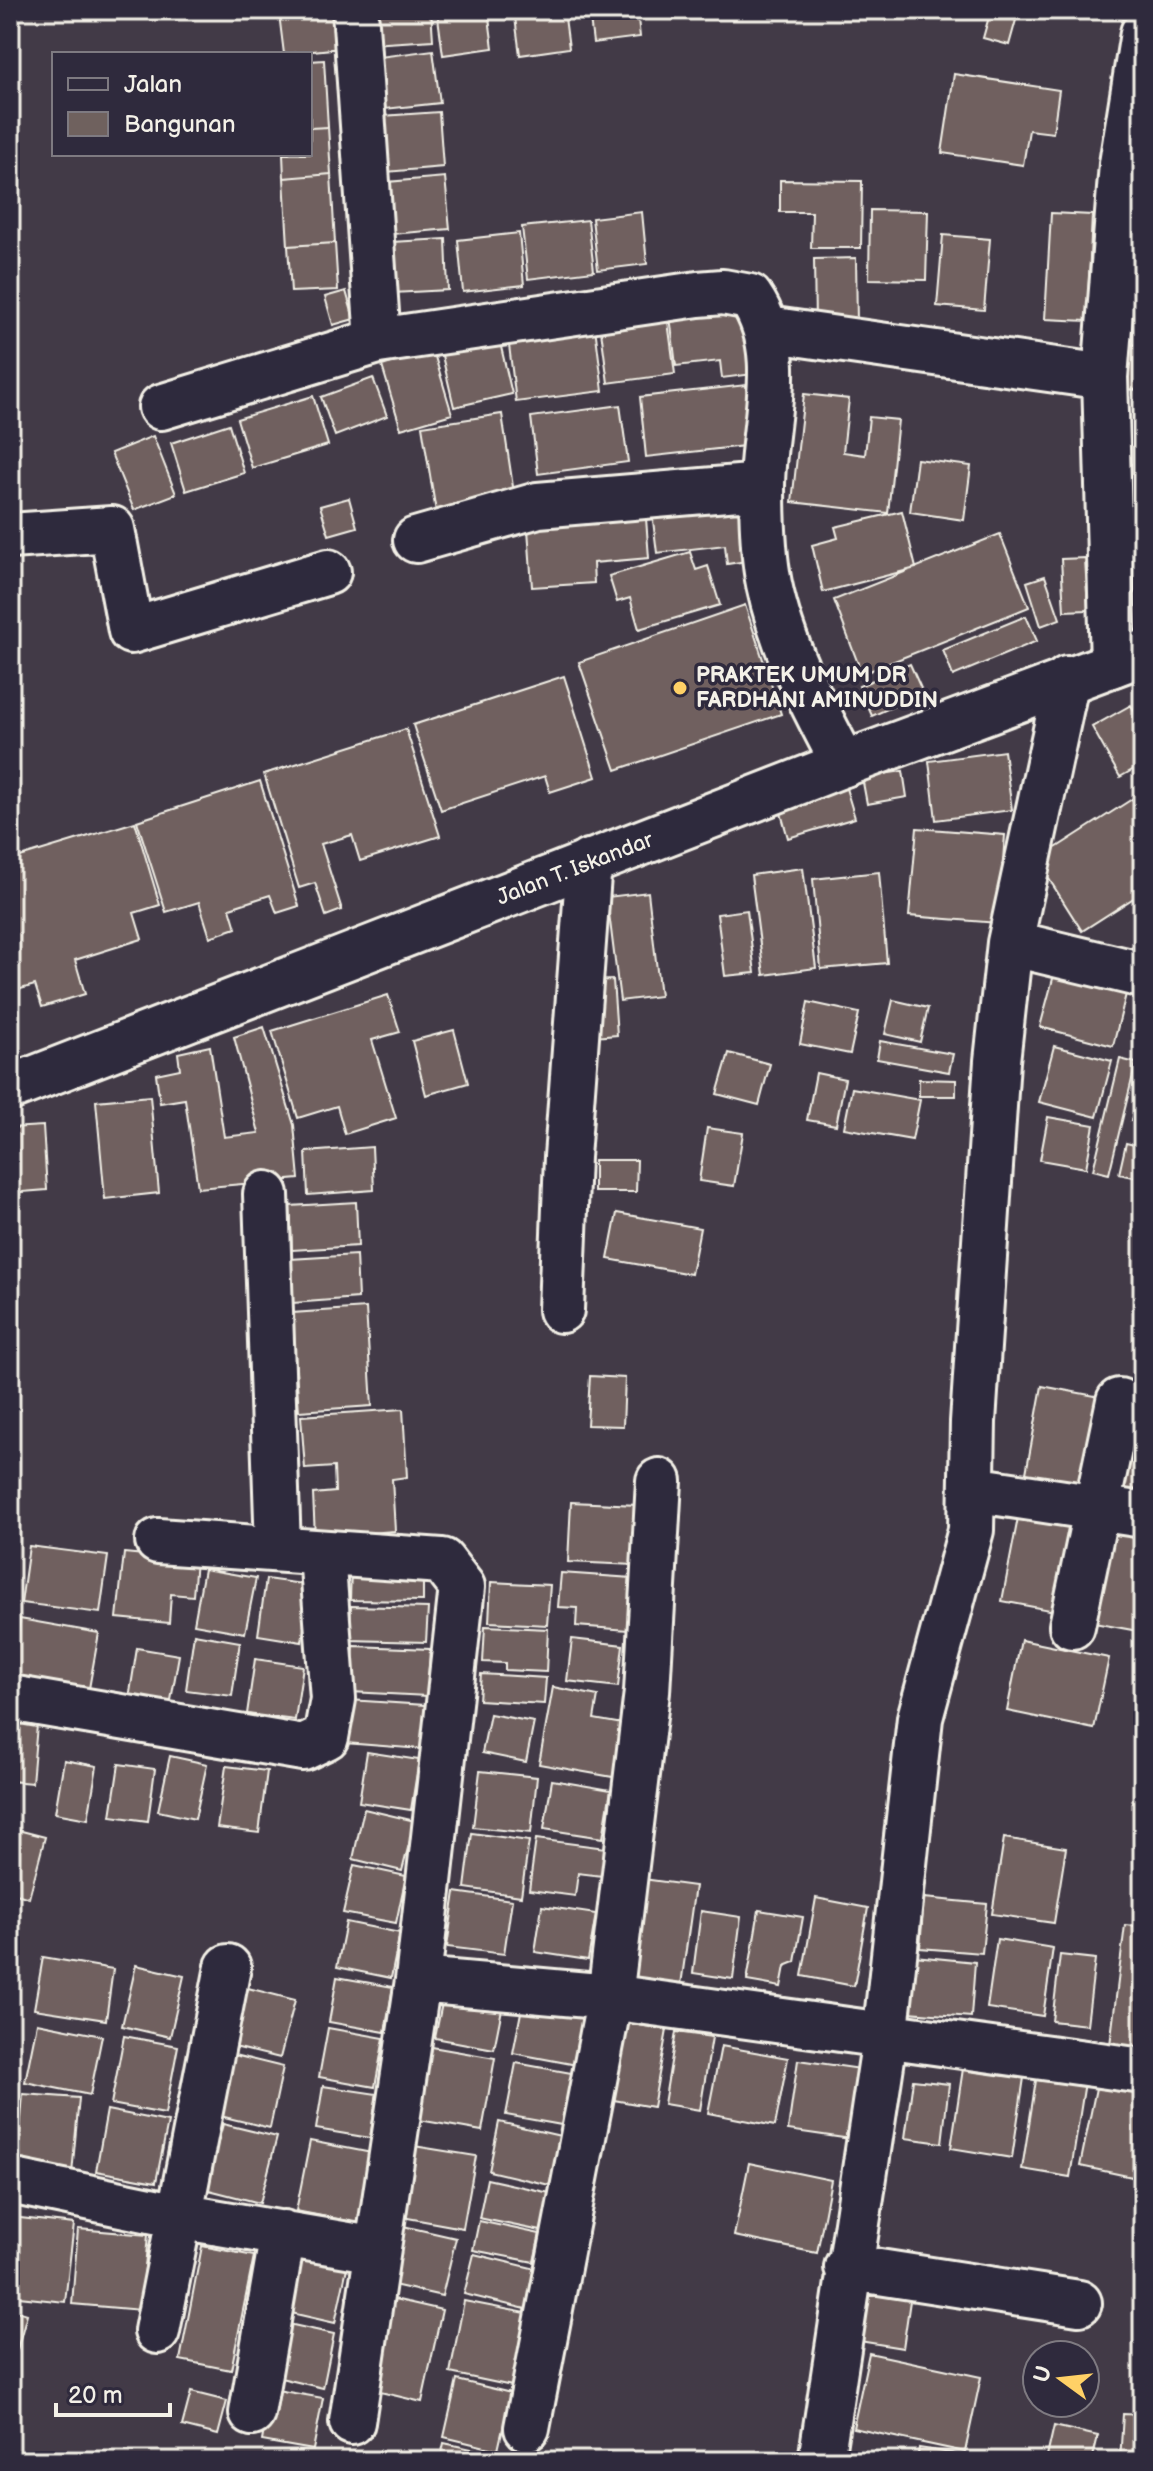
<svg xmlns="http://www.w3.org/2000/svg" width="1153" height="2471" font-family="'Balsamiq Sans',sans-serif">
<rect width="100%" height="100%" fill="#423a47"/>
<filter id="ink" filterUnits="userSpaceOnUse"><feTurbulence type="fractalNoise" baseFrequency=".0125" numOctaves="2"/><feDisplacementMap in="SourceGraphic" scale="16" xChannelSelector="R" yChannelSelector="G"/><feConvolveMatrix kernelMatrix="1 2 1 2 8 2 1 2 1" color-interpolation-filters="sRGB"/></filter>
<g filter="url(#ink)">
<path fill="#6f615e" stroke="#f4f1e8" stroke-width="2" d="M313,10H337L341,48L284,54L279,14Z
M368,10H431L433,40L371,44Z
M437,10H488L493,48L443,55Z
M514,10H564L569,48L520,55Z
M589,10H637L640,37L593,43Z
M895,10H937L935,19Z
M990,13L1016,20L1009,45L983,38Z
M433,50L440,103L385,109L379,57Z
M324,60L328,127L310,128V61Z
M954,74L1059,90L1053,133L1029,130L1023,165L942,153Z
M439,112L443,167L386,172L382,116Z
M328,127L331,174L284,178L283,154H310V128Z
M331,174L335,243L288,246L284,178Z
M445,177L450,229L392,234L387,182Z
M780,180L862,181L861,248H811L812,212H780Z
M870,210L928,211L926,280L869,279Z
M642,212L647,264L598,270L592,218Z
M1051,213L1092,215L1087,321L1045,319Z
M588,220L594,271L528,279L522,227Z
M519,233L524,285L463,292L458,240Z
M943,235L990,239L984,310L937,306Z
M446,239L448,290L393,293L391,242Z
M335,243L338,290L291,292L288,246Z
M856,258L857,323L815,324L814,259Z
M346,291L354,319L333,325L325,297Z
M746,307L754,374L722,378L720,361L676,366L670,316Z
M667,314L675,374L608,383L600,323Z
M595,327L603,391L516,402L508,337Z
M498,334L512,394L454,407L440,347Z
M1121,344L1143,345V390L1119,389Z
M433,350L452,414L401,429L382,366Z
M373,378L387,416L335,436L321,397Z
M746,385L753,445L646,457L640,397Z
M804,394L849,399L843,452L865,455L869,417L898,420L888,513L792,502Z
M313,396L328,445L252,468L237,419Z
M620,405L628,462L538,474L531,417Z
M502,414L515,500L436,512L422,426Z
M229,424L244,473L186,491L171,443Z
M153,436L176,494L134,510L111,453Z
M917,459L971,466L964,520L910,512Z
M1123,464H1143V533L1124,534Z
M745,492L754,560L727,564L725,545L657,553L651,504Z
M349,498L357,527L329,535L320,506Z
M645,505L649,558L593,563L594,583L532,587L527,514Z
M902,511L916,568L823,592L812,545L838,538L835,527Z
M1000,534L1029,607L862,674L834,600Z
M690,552L696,570L708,566L720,605L639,629L630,598L617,602L609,576Z
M1085,558L1088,610L1064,611L1061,559Z
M1045,576L1060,619L1041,626L1027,582Z
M745,605L781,714L616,770L579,662Z
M1026,616L1037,641L953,676L943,650Z
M910,664L923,693L872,716L859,686Z
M564,676L596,777L550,792L545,776L441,810L413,725Z
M1131,705L1143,727V764L1120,777L1092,727Z
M406,729L440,836L360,861L352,835L321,844L342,910L326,916L315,883L299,888L264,774Z
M1004,751L1012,810L936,820L929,761Z
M903,771L907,797L867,804L862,777Z
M260,781L299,906L277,913L270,895L230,908L236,928L210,937L199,902L166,912L137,821Z
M845,785L855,818L788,838L779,806Z
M1143,792V892L1082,931L1037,860Z
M135,822L160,905L134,913L142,939L75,960L85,994L42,1007L35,985L10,992V860Z
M917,828L1005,835L998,923L909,916Z
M803,868L816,968L764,975L751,875Z
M879,872L887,963L821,969L813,879Z
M648,892L660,996L620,1001L607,897Z
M747,910L755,973L725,976L717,914Z
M1055,971L1127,990L1113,1046L1040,1027Z
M613,980L617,1035L594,1037L589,981Z
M388,995L400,1032L372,1040L396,1118L345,1134L337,1106L298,1118L272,1031Z
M893,1000L928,1008L920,1042L885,1034Z
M808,1002L859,1013L850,1054L800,1044Z
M264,1027L294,1125L299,1179L198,1188L185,1099L160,1103L156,1074L180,1069L178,1053L210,1046L224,1137L259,1133L234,1037Z
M454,1030L468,1083L426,1095L412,1041Z
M880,1041L953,1054L949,1072L877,1059Z
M1054,1046L1112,1061L1097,1117L1039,1102Z
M729,1053L770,1064L759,1105L717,1094Z
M1120,1059L1136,1063L1109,1174L1093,1170Z
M816,1073L845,1079L836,1125L807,1120Z
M919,1079L956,1080V1096H919Z
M852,1088L920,1100L912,1140L844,1128Z
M150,1096L159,1193L105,1199L96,1101Z
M1135,1106L1143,1108V1124L1131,1121Z
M1048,1117L1094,1125L1086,1168L1040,1160Z
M43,1126L47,1190L10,1193V1128Z
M707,1128L743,1133L734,1186L699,1181Z
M1126,1143L1143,1147V1179L1119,1174Z
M372,1147L374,1190L308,1195L306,1152Z
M594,1160H637L636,1192H594Z
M356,1202L358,1246L292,1250L290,1206Z
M617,1213L700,1228L691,1274L608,1259Z
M356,1255L358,1298L293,1303L290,1259Z
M366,1308L372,1406L299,1411L292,1313Z
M590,1376L625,1378L623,1426L587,1425Z
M1042,1386L1106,1398L1087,1495L1024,1484Z
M403,1409L407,1477L392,1479L395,1531L315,1537L313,1494L335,1492L334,1467L305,1469L301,1416Z
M1143,1409V1494L1113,1489L1121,1447L1135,1450Z
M571,1502L638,1505L635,1565L568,1562Z
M1021,1502L1085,1514L1066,1613L1002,1601Z
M1102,1518L1143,1525V1602L1138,1631L1083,1621Z
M29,1546L108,1556L100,1613L21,1603Z
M124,1553L196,1560L193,1596L171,1594L169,1623L117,1618Z
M204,1569L256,1578L245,1633L194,1624Z
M351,1569L423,1570V1601L350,1600Z
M561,1573L632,1578L628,1630L576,1626L577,1608L558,1607Z
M266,1579L310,1585L302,1642L258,1635Z
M491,1582L550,1585L547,1625L489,1622Z
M351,1606L428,1608L426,1642L349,1640Z
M20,1619L99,1633L88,1694L10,1680Z
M485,1626L548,1629L546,1672L505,1670V1663L483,1662Z
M194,1634L240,1642L232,1696L186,1690Z
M572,1639L623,1645L618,1687L567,1681Z
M1021,1640L1109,1658L1094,1729L1007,1711Z
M354,1646L430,1649L427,1696L351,1692Z
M137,1648L179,1655L170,1706L129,1699Z
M255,1659L303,1666L295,1720L247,1714Z
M481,1674L546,1678L544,1704L479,1700Z
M553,1687L598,1696L594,1719L634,1726L624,1779L539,1764Z
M349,1700L425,1705L421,1749L345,1743Z
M490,1714L534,1722L526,1762L482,1753Z
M10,1723L37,1725L32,1783L10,1781Z
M367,1752L419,1760L411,1810L359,1802Z
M170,1756L207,1764L195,1819L158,1811Z
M64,1760L97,1766L88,1819L55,1813Z
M119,1764L155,1769L148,1821L111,1816Z
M226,1766L267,1771L259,1833L217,1828Z
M480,1771L537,1777L531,1833L473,1827Z
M552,1780L611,1790L603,1838L544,1829Z
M364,1809L415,1821L402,1871L353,1859Z
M10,1828L45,1837L29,1898L10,1892Z
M472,1833L529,1841L521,1896L465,1888Z
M1004,1838L1066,1848L1054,1923L992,1914Z
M536,1839L606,1848L602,1876L578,1873L575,1896L529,1890Z
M354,1865L406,1876L396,1923L343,1913Z
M643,1879L695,1886L681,1985L629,1978Z
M455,1892L512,1900L504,1954L447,1947Z
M816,1898L868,1908L854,1986L802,1976Z
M924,1898L987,1904L982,1953L920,1948Z
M542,1906L596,1914L588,1960L535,1952Z
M759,1910L803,1917L795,1962L785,1966L781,1987L747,1981Z
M701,1911L741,1917L733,1979L693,1973Z
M346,1922L400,1933L391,1978L337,1967Z
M1125,1925L1143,1927L1141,2049L1110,2045Z
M997,1939L1053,1948L1043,2016L987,2008Z
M1060,1955L1095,1959L1087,2025L1052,2021Z
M914,1956L975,1962L971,2017L909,2012Z
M43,1957L113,1969L106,2020L34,2009Z
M136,1965L184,1976L170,2037L122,2026Z
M337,1977L393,1987L385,2032L329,2022Z
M240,1986L295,2000L280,2058L226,2045Z
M444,1993L503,2004L494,2049L435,2038Z
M523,2002L588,2014L577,2065L513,2053Z
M622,2022L667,2030L653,2107L608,2099Z
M37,2023L102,2036L90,2095L25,2082Z
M328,2028L384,2038L375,2087L319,2077Z
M676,2032L712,2037L700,2110L664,2104Z
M124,2036L178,2046L165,2114L111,2104Z
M721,2046L788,2058L775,2126L708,2113Z
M432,2047L495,2058L482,2131L419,2120Z
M234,2055L283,2067L270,2128L220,2116Z
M798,2060L861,2069L851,2139L788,2130Z
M964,2062L1025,2071L1012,2158L951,2148Z
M516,2063L577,2074L567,2126L506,2115Z
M1037,2074L1085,2082L1070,2177L1022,2169Z
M913,2080L949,2084L942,2143L905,2138Z
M1097,2083L1143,2093V2151L1137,2178L1080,2166Z
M323,2086L377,2094L370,2138L316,2129Z
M23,2094L79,2098L72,2174L17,2169Z
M107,2110L168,2122L156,2182L96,2171Z
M499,2122L565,2137L554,2186L489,2171Z
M223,2124L277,2137L260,2203L205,2189Z
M310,2141L372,2153L358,2223L296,2211Z
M414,2146L476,2156L463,2228L402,2217Z
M749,2163L831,2180L817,2253L734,2236Z
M487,2179L550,2193L541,2231L479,2218Z
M11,2217L74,2224L65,2302L10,2296Z
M479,2221L540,2234L534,2262L473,2250Z
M403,2226L456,2238L442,2296L389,2284Z
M78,2229L148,2235L141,2310L72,2304Z
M202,2246L254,2256L231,2370L180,2360Z
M301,2251L348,2263L335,2323L287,2312Z
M474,2254L540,2270L530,2310L464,2294Z
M869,2280L912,2287L903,2348L859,2341Z
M394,2299L442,2310L422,2402L372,2390Z
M464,2301L526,2313L512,2386L450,2373Z
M10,2309L27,2314L10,2375Z
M284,2323L334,2334L323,2388L272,2376Z
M869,2353L981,2377L965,2452L853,2428Z
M457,2380L511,2393L498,2450L444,2437Z
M271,2389L323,2398L313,2450L262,2441Z
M191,2392L227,2401L218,2435L182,2426Z
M1123,2414L1143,2415V2461H1120Z
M1054,2426L1098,2436L1092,2461H1046Z
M444,2443L499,2455L498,2461H440Z
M919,2448L964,2455L963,2461H917Z"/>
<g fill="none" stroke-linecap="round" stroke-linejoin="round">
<defs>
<path id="minor" d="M355,10L378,341L698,294L723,292L750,297C789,353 762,424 762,487C762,518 763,554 769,584C782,648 814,707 844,764
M767,329L1105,377
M161,407L378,341
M10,536L112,529L131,631L328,572
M416,540L538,505L762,486
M1113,664L1105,377L1122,164L1143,33
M1010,943L1143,975
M266,1194L278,1549
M561,1310L567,1157L589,862
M972,1489L1143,1515
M158,1541L442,1561L462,1587L418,1980L610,1997L1143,2071
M1072,1626L1119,1401
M10,1698L303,1748L326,1737L333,1699L322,1554
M10,2181L179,2216L377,2250
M847,2267L1079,2303
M157,2331L228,1967
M252,2413L283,2233
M352,2422L418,1980
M527,2428L610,1997L647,1692L659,1481
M821,2461L885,2038L920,1718L971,1530L973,1422L997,1061L1010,943L1067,679"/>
<g id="tertiary">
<path id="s1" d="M10,1088L844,764L1143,653"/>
</g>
</defs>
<use href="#minor" stroke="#f4f1e8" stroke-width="50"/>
<use href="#tertiary" stroke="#f4f1e8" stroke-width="50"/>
<use href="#minor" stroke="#2f2a3d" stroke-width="44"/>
<use href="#tertiary" stroke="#2f2a3d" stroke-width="44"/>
</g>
</g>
<circle fill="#ffd166" stroke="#2f2a3d" stroke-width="3" cx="680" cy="688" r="8"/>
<g text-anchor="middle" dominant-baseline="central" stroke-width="7" stroke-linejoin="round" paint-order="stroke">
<g font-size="22" font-weight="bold" fill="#f4f1e8" stroke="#2f2a3d" text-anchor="start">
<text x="696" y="675">PRAKTEK UMUM DR<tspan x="696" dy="25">FARDHANI AMINUDDIN</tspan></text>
</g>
<g font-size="22" fill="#f4f1e8" stroke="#2f2a3d">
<text stroke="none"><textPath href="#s1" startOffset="606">Jalan T. Iskandar</textPath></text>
</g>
</g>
<rect width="1153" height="2471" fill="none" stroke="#2f2a3d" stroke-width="40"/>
<rect x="20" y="20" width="1113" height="2431" fill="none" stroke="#f4f1e8" stroke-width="3" filter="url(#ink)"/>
<rect x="52" y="52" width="260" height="104" fill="#2f2a3d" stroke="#7e7a81" stroke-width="2"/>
<rect x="68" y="78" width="40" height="12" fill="#2f2a3d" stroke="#7e7a81" stroke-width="2"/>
<text x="124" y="92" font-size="24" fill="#f4f1e8">Jalan</text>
<rect x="68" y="112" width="40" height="24" fill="#6f615e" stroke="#7e7a81" stroke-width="2"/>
<text x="124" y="132" font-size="24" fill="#f4f1e8">Bangunan</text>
<g transform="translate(1061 2379) rotate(285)"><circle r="38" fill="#2f2a3d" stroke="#7e7a81" stroke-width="2"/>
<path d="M0-6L14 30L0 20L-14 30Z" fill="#ffd166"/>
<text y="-12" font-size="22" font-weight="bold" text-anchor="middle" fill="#f4f1e8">U</text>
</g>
<path d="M56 2403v12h114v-12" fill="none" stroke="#f4f1e8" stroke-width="4"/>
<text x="68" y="2403" font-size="24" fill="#f4f1e8" stroke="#2f2a3d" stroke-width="6" paint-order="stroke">20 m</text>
</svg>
